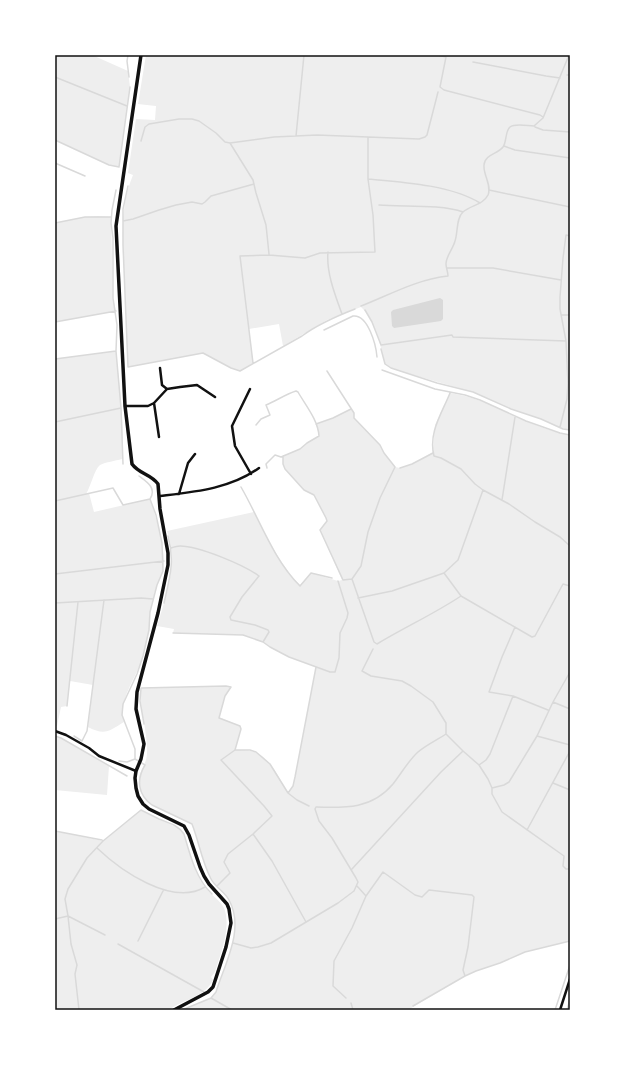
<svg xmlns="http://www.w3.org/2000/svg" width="625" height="1065" font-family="'Fira Sans Condensed',sans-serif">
<rect width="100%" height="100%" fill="#fff"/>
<path fill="#eee" d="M55,55H92L128,71L130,87L119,167L109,165L55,140Z
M146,55H570V430L563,429L541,419L511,409L473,392L417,376L391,368L385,364C380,344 376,321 361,307L327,320L283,346L279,324L249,329L253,363L240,371L231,368L203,353L128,367C127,335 125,303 124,272C122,239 120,206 133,175L128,173L136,119L155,120L156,106L138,104Z
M98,216L111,217L113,298L116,311L55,322V223L85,217Z
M116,351C119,386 125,423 122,459C115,461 106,462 100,465C94,470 91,486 86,494L89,493L94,512L150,499C156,517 167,553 163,571C162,575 159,580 157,585C154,593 152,603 150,611C149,617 150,623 149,629C147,640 144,651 141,662C134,681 118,701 124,722C109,731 105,736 88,727L93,685L70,681L67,706L61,707L57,726H55V359Z
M450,393C493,399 527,428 570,435V941L525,952L500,963L476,971L465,976L408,1010H182L211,998L216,992C225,963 245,929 229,900C225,892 215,887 211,879C202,862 199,842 192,824L152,805C146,801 140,794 139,785C137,773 147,765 147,753C148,731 139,711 141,688L226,686L231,687L225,696L219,717L240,726L241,729L235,750C241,750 246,750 251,751C270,755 279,779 288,793L293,786L295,777L316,667L289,657L270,647L263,642L243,635L173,633L174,629L157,626C166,596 179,563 167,531L254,512C267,537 280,565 300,585L311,573L338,581L342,580L320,530L327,521L326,518L314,495L304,490L285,469L283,464V456L300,449L307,443L319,436L316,424L333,418L351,409L354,413V418L380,445L384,453L395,467L400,468L412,464L433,452L435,425Z
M55,736L61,738L109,766L107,795L55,790Z
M141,810L180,829L184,834C189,851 194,872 204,886C211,896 225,902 226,915C229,934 220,955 215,972L211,977L213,980C205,997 184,999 169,1010H55V831L103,841Z"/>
<path fill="#d9d9d9" d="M440,298L443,300V319L441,321L394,328L392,326L391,312L393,310Z"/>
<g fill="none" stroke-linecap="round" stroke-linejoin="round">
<path stroke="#d9d9d9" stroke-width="1.5" d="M128,55L127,61L129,77
M437,55L446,57L440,87L444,90L540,115L543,117
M473,62L546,76L560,78
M567,75H570
M55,77L127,106
M535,127L543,130L570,132
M296,136L304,55
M55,140L109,165L119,167L130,87
M141,141L145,127L149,124L179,119H192L199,121L216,133L225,142L230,143L274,137L317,135L419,139L425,137L427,135L438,92
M230,143L253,180L256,193L266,225L269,254
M504,146L515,150L570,158
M55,163L85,176
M368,179C402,182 451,185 480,203
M128,186L123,209V245L128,367L203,353L231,368L240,371L302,336C318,324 337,316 355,309
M116,190L112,210L111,223L113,238V298L117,325L116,351L121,408L123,464
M489,190L570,207
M379,205C403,207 441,204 463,212
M123,221L133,219L159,210L176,205L192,202L202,204L205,202L211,196L254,184
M55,223L85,217H111
M328,252C326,272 335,295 342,314
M447,268H493L561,280
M361,306C389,295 418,279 448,276C448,272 446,268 446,264C446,256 453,249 455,241C458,233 456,218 463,212C471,205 483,205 488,195C492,185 483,175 484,165C485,154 498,154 503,147C507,141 505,131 510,127C515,123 528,126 534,126L543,118L569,55
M365,310L372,322L381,345L452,335L453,337L566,341
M562,315H570
M55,322L116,311
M324,330L353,316C368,314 376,345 377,357
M381,349L385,364L391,368L437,383L473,392L511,409L541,419L563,429L570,430
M55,359L116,351
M253,363L240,256L269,255L305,258L320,253L375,252L373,215L368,179V137
M382,370L435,389L465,395L480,400L526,421L560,433L570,435
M450,393C442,413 428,433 434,456L441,458L461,469L475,484L483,490L509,504L535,522L560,537L570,546
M55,422L121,408
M316,424L333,418L351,409
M256,425L261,419L270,415L266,405C276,401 286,394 296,391L298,392C306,406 318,420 319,436L307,443L300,449L281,457L275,455L266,464L267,468
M560,427L567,399L568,383L566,341L560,309V297L563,258L566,235L570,236
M283,456V464L285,469L304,490L314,495L326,518L327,521L320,530L343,580L352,579L361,566L368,532L380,498L395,467L384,453L380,445L354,418V413L327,371
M400,468L412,464L433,453
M139,476C147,482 157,488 150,499L156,515L162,543L163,571L157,585L150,612L149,630L143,656L137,674L123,704L122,715L135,749V759L145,765C136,780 138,795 152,805L192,824C199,842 202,862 211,879C215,887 225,892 229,900C245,929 225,963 216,992L211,998L182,1010
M241,487C260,520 273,559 300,586L311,573L332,578
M502,500L515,417
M55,501L113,488L123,505L150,499
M171,548C174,547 178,546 180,546C199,546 244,565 259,576L242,597L230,617L231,620L255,625L268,630L269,632L263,642
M444,573L461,596L532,637L535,636L563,584L570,586
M55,574L164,561
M352,579L374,642L377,644C405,627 434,614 461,596
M358,598L392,591L444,573L458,560L483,490
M55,603L141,598L153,599
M164,603C170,577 175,561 168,536
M515,627L502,657L489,692L513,696L548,710
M173,633L243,635L263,642L270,647L289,657L330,672H335L339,658L340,633L347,618L348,613L338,581
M373,649L362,671L371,676L402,681L411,686L433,702L446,723V734L463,751L479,765L488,779L492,788V794L502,812L564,856L563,866L566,869H570
M553,702L570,709
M67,706L78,602
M144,724L140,701L141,688L226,686L231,687L225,696L219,718L240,726L241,729L235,750
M55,736L61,738L127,776
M74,736L82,741L87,731L104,600
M537,736L570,745
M119,761L127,762L135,759
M479,765L486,760L490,754L513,696
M553,783L570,790
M492,788L504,785L509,782L537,736L553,702L570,672
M288,793L293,786L295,777L316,667
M527,830L570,751
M55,831L102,840
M253,834L272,861L306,922
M97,848C120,870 172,907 205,887
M352,869L441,772L463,751
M217,886L230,873L224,862L228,854L253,834L272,816L264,806L221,760L235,750H250L256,752L270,764L288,793L297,800L309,806
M357,886L366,896
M55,919L68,916L105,935
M138,941L163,891
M233,943L251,948L258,947L271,943L338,903L354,891L358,882L356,878L332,838L319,821L315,809L316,807C346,808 372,809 393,784C401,774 408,761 418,752C426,745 437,740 446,734
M118,944L204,992
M211,998L232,1010
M346,998L333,986L334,961L352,928L366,896L383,872L415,895L422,897L429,890L472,895L474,897L468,947L463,970L465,976
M351,1003L353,1010
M413,1006L465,976L476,971L500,963L525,952L570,941
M79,1010L75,974L77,965L71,944L68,916L65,899L68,889L87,858L103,841L141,810C147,813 153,816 159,819C169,823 178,825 184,834C190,855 196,879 212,894
M555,1010L570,965
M567,1010L570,999"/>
<path stroke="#111" stroke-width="2.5" d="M160,368L162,385L167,389
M250,389L232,426L235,446L251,474
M154,403L159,437
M125,406H148L154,403L167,389L180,387L197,385L215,397
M179,494L188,463L195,454
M160,496C194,492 230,489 259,468
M55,731L66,735L89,748L99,756L136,771
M560,1010L570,979"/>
<path stroke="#111" stroke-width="3.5" d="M141,55L116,226L125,406L132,464C139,474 151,474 158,484L160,509L168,553V565L158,613L137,692L136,709L144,744L141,759L136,771L135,778L136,788L138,796L143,804L149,809L184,826L189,835L200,867L204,876L209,884L227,904L229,909L231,923L226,947L213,987L208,992L174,1010"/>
</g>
<rect width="625" height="1065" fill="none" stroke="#ffffff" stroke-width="112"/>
<rect x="56" y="56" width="513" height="953" fill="none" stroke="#111" stroke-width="1.5"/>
</svg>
